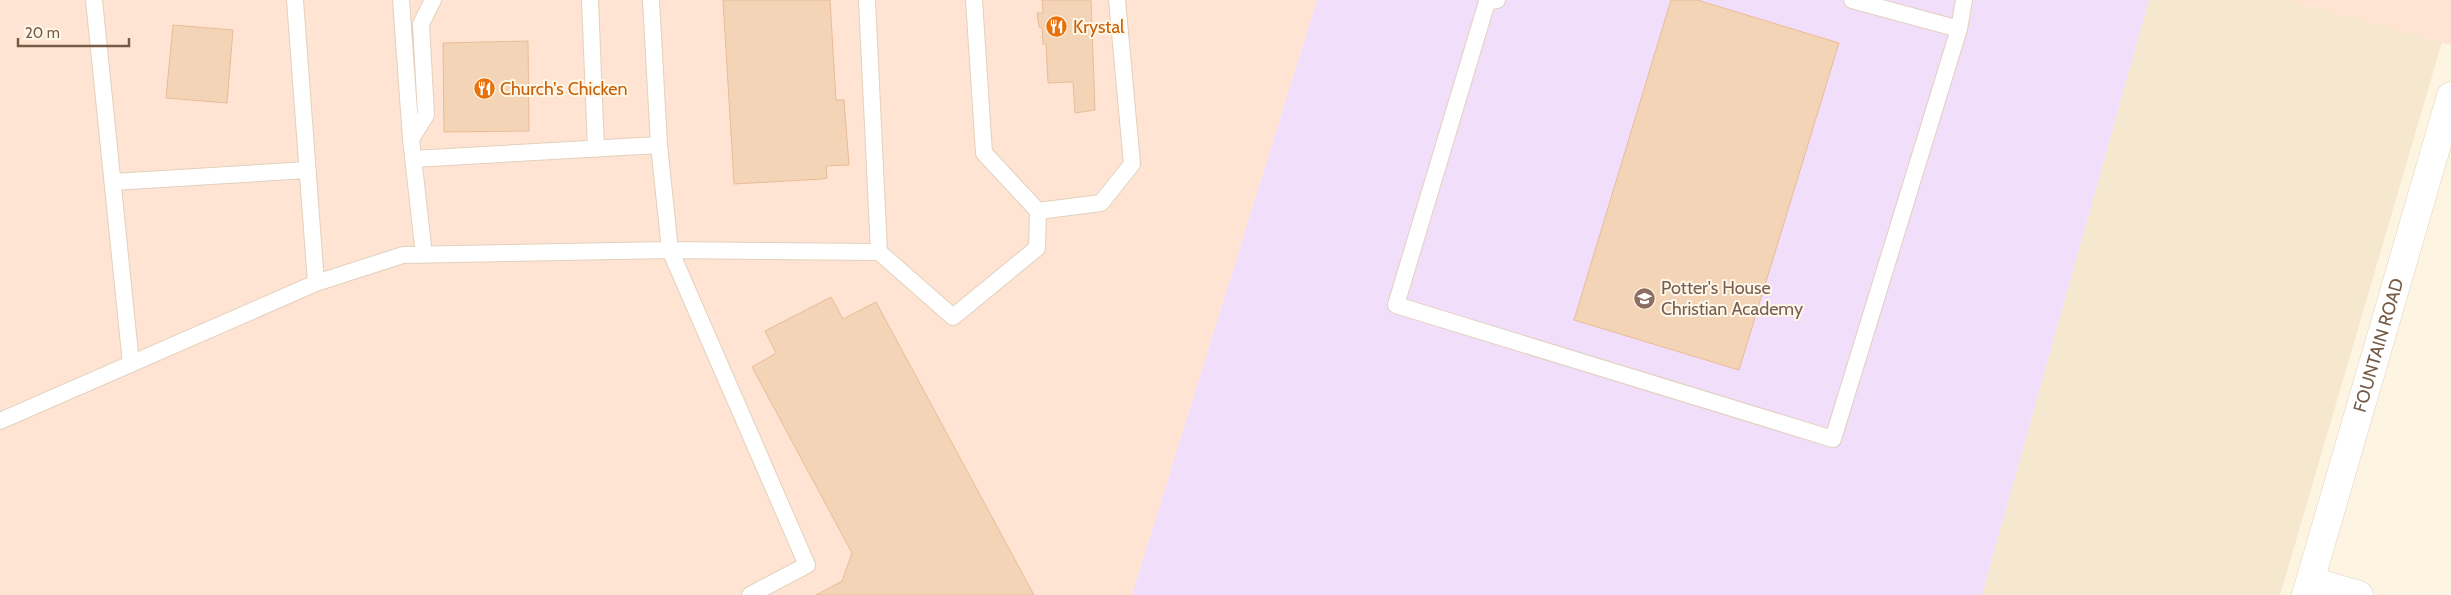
<svg xmlns="http://www.w3.org/2000/svg" width="2451" height="595" font-family="Cabin,sans-serif">
<rect width="100%" height="100%" fill="#fdf4e1"/>
<path fill="#f6e7cf" d="M2149,0H2287L2442,42L2280,595H1982Z"/>
<path fill="#ffe4d3" d="M0,0H1317L1132,595H0Z
M2287,0H2451V45Z"/>
<path fill="#f1defa" d="M1317,0H2149L1982,595H1132Z"/>
<path fill="#f4d4b7" stroke="#e8bc96" d="M723,0H830L836,100H844L849,165L826,166L827,178L823,179L734,184Z
M1042,0H1091L1095,110L1075,113L1073,82L1048,83L1046,44H1043L1042,27H1039L1037,13H1043Z
M1671,0H1697L1839,43L1739,370L1574,320Z
M173,25L233,30L227,103L166,98Z
M528,41L529,131L444,132L443,43Z
M831,297L843,319L876,302L1034,595H816L842,581L852,553L752,367L776,353L765,331Z"/>
<g fill="none" stroke-linecap="round" stroke-linejoin="round">
<defs>
<path id="service" d="M94,0L131,364
M295,0L316,283
M401,0L411,139L424,255
M590,0L596,149
M651,0L659,145L670,250L807,565L750,595
M867,0L879,252
M974,0L984,153L1038,211
M1497,0L1487,2L1396,305L1833,439L1959,29
M1852,0L1959,29L1964,0
M411,139L426,115L421,24L433,0
M413,159L659,145
M113,182L307,170
M0,421L316,283L403,255L670,250L879,252L953,317L1037,248L1038,211L1101,203L1132,164L1117,0"/>
<g id="minor">
<path d="M2311,581L2359,595"/>
<path id="s1" d="M2306,595L2451,96"/>
</g>
</defs>
<use href="#service" stroke="#e2d1bc" stroke-width="18"/>
<use href="#minor" stroke="#e2d1bc" stroke-width="29"/>
<use href="#service" stroke="#fff" stroke-width="16"/>
<use href="#minor" stroke="#fff" stroke-width="28"/>
</g>
<defs>
<symbol id="restaurant-disc" viewBox="-11 -11 22 22"><circle r="9.5" fill="#e8710a" stroke="#fff8e8"/><path d="M-5-6h1v4h1v-4h1v4h1v-4h1v5L-1.5 .5V6h-2V.5L-5-1ZM5-6V6H3V1.5H1.5Q1.5-4 5-6Z" fill="#fff"/></symbol>
<symbol id="school-disc" viewBox="-11 -11 22 22"><circle r="9.5" fill="#8d6e63" stroke="#fff8e8"/><path d="M0-5L7-2L0 1L-7-2ZM-4 1L0 2.5L4 1V4Q0 6-4 4Z" fill="#fff"/></symbol>
</defs>
<g fill-rule="evenodd">
<use href="#restaurant-disc" x="1044" y="14" width="25" height="25"/>
<use href="#restaurant-disc" x="472" y="76" width="25" height="25"/>
<use href="#school-disc" x="1632" y="286" width="25" height="25"/>
</g>
<g text-anchor="middle" dominant-baseline="central" stroke-width="4" stroke-linejoin="round" paint-order="stroke">
<g font-size="18" fill="#c56008" stroke="#fff8e8" text-anchor="start">
<text x="1073" y="27">Krystal</text>
<text x="500" y="89">Church's Chicken</text>
</g>
<g font-size="18" fill="#785e54" stroke="#fff8e8" text-anchor="start">
<text x="1661" y="288">Potter's House<tspan x="1661" dy="21">Christian Academy</tspan></text>
</g>
<g font-size="18" fill="#765b46" stroke="#fff8e8">
<text stroke="none"><textPath href="#s1" startOffset="260">FOUNTAIN ROAD</textPath></text>
</g>
</g>
<path d="M18 38v8h111v-8" fill="none" stroke="#765b46" stroke-width="2.5"/>
<text x="25" y="38" font-size="15" fill="#765b46" stroke="#fff8e8" stroke-width="4" paint-order="stroke">20 m</text>
</svg>
